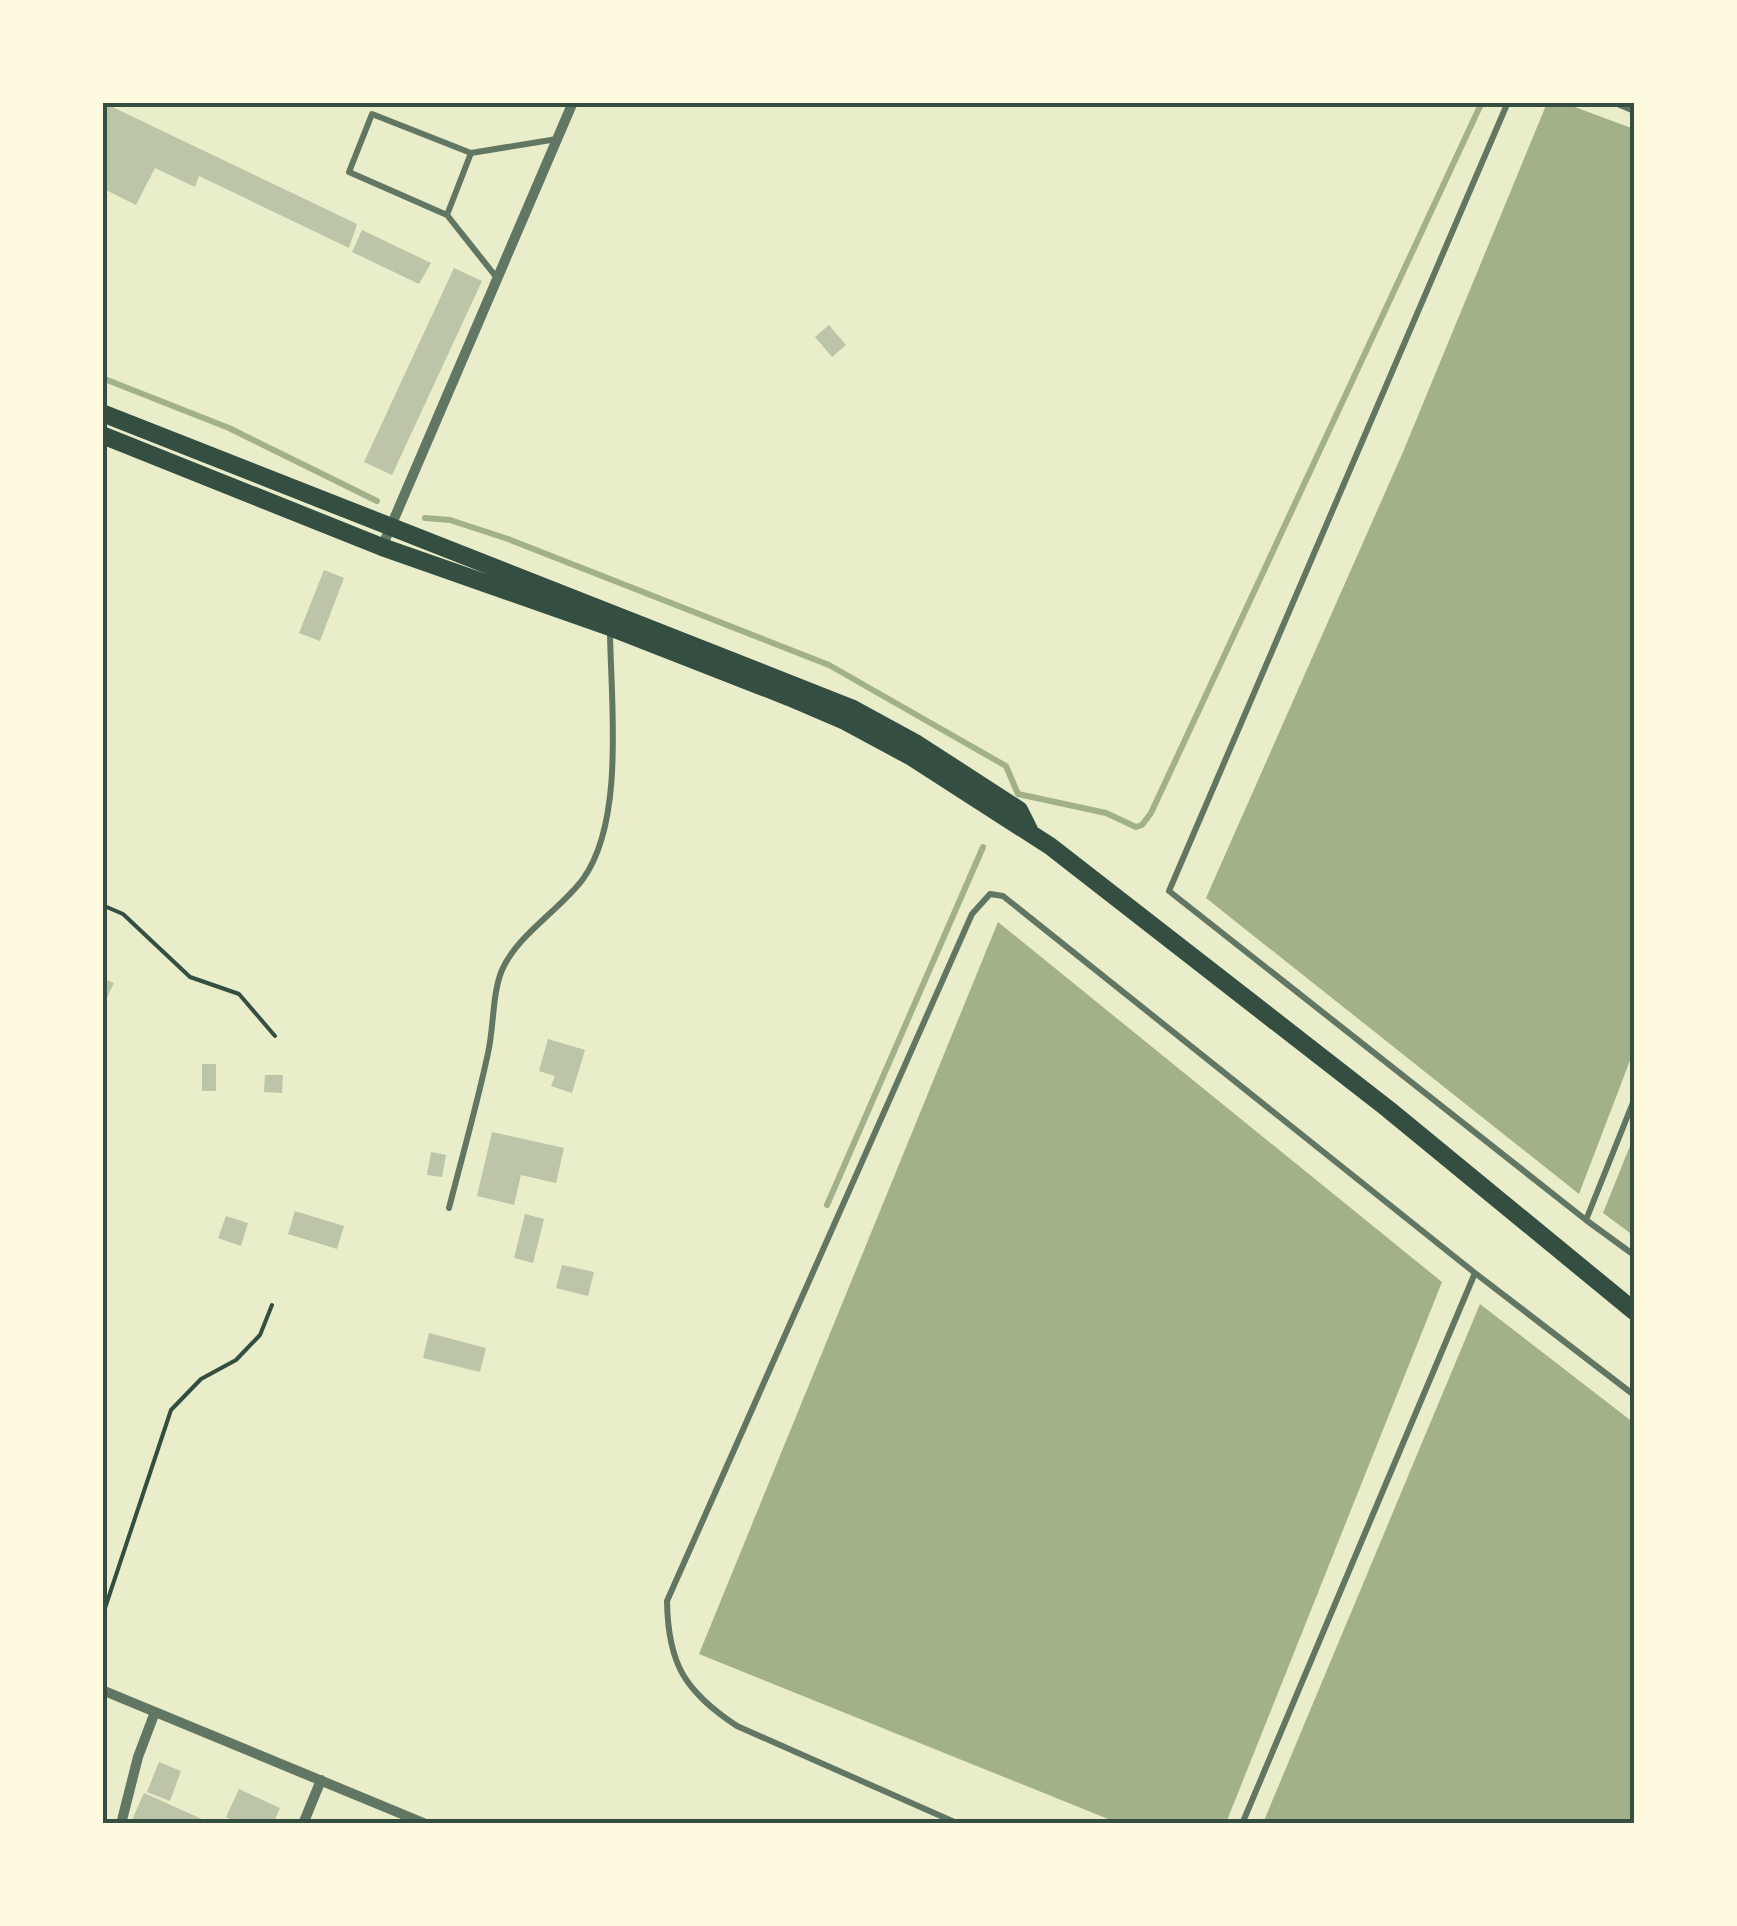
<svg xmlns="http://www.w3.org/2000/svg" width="1737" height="1926" font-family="Inter,sans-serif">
<rect width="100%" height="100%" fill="#e9edc9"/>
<path fill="#a3b18a" d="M1547,103H1564L1634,129V1050L1579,1194L1206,898L1403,452Z
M998,922L1442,1282L1226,1823H1118L699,1654Z
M1634,1136V1236L1603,1213Z
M1480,1304L1634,1423V1823H1263Z"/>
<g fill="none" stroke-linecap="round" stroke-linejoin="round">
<path stroke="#a3b18a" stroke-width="6" d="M102,378L229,428L377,501
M425,518L450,520L508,539L829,665L1006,766L1018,794L1106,813L1136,827L1142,825L1151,813L1482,102
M827,1205L983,847"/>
</g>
<path fill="#bcc5a7" d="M102,102L357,224L349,248L199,176L195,187L155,168L136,205L102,188Z
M362,230L431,263L419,284L352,252Z
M454,268L482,281L392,475L364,462Z
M829,325L846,345L832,357L815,337Z
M324,570L344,578L320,641L299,633Z
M102,978L114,983L102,1008Z
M548,1039L585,1050L572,1093L551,1086L555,1076L539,1071Z
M202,1064H216V1091H202Z
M265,1075H283L282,1093L264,1092Z
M492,1132L564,1148L556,1183L521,1175L514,1205L477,1196Z
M431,1152L446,1155L442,1177L427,1175Z
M295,1211L344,1226L337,1249L288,1234Z
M525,1214L544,1219L533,1263L514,1258Z
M226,1216L248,1223L241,1246L218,1238Z
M562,1265L594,1272L588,1296L556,1288Z
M429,1333L486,1348L480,1372L423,1358Z
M159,1762L181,1771L170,1801L147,1792Z
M239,1789L280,1808L273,1824H240L226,1817Z
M144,1793L213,1824H139L132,1820Z"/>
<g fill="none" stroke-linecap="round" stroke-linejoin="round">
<path stroke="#344e41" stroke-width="4" d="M102,905L123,914L190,977L239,994L275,1036
M102,1617L171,1410L201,1379L236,1360L260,1335L272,1305"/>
<path stroke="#617663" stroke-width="6" d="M1508,102L1169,891L1586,1220
M1613,102L1634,111
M447,215L471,153
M497,278L447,215L349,172L372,114L471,153L557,139
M1634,1100L1586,1220L1634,1255
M449,1208C462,1157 477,1105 488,1053C494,1027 492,994 502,970C518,934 560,910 583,879C625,821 611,703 610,633
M959,1824L737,1726C685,1691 668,1665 667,1601L972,914L990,894L1003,896L1475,1273L1634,1395
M1242,1824L1475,1273"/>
<path stroke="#617663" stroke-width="10" d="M382,547L573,102
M102,1690L426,1824
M121,1824L138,1757L155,1712
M303,1824L321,1780"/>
<path stroke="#344e41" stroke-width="18" d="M102,413L851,708L917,744L1019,810L1029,830
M102,435L382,547L610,627L789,697L845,721L910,756L1050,846L1388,1109L1634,1311"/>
</g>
<rect width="1737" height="1926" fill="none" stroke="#fefae0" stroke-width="210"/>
<rect x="105" y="105" width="1527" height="1716" fill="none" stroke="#344e41" stroke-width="4"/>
</svg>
